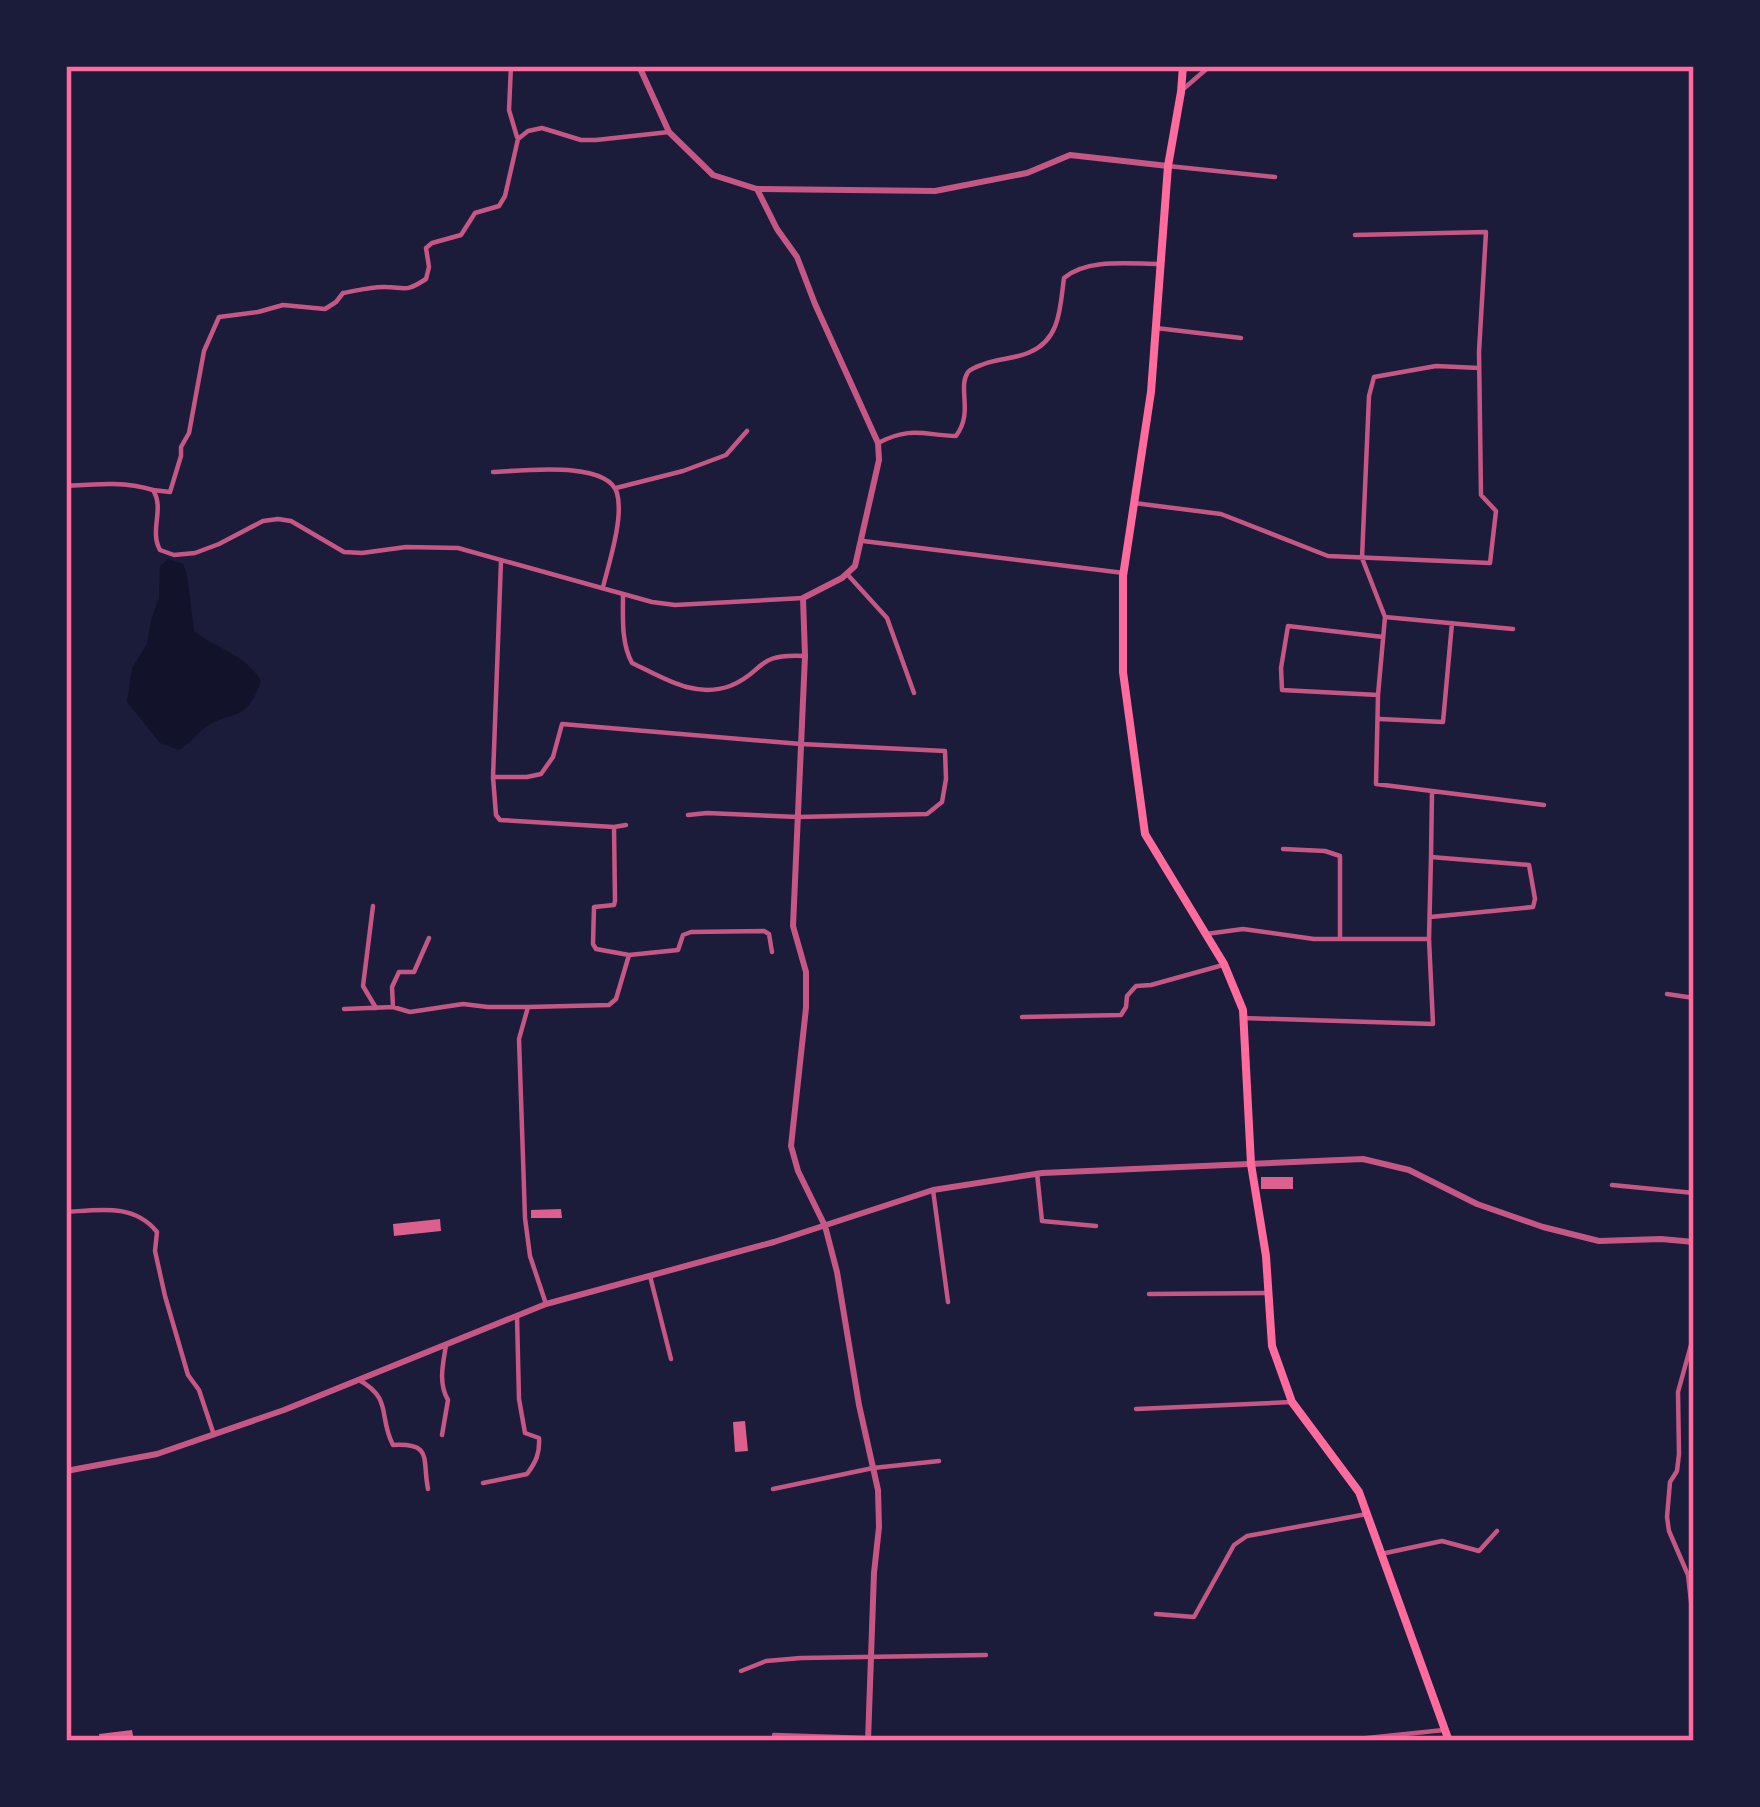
<svg xmlns="http://www.w3.org/2000/svg" width="1760" height="1807" font-family="'Fira Sans Condensed',sans-serif">
<rect width="100%" height="100%" fill="#1b1b3a"/>
<path fill="#12122b" d="M168,559L183,564L187,574L194,631C218,650 245,654 261,681C245,727 230,707 202,730C194,737 189,744 179,750L160,743L127,702L132,668L147,644L151,620L159,598L160,566Z"/>
<path fill="#dd5f8e" d="M1261,1177H1293V1189H1261Z
M561,1209L562,1218H531V1210Z
M440,1219L441,1231L394,1236L393,1224Z
M745,1421L748,1451L735,1452L733,1422Z
M132,1730L134,1741H100L99,1734Z"/>
<g fill="none" stroke-linecap="round" stroke-linejoin="round">
<path stroke="#c65784" stroke-width="4.5" d="M511,66L509,110L517,137
M1181,91L1210,66
M1168,166L1275,177
M1156,328L1241,338
M878,443C911,426 923,435 956,436C974,412 957,388 968,372C972,368 979,366 984,364C999,358 1016,359 1030,352C1061,339 1060,306 1064,278C1088,258 1130,264 1160,264
M493,472C521,471 607,460 617,493C624,517 609,563 603,587
M66,486C95,484 125,481 153,490C165,509 149,530 160,550L174,555L195,553L219,544L263,521L278,519L291,521L344,552L362,553L406,547L458,548L652,602L675,605L803,598
M616,488L683,471L726,455L747,431
M153,490L170,492L181,456V447L189,433L204,351L219,317L258,312L283,305L325,309L336,302L343,293C356,291 372,286 386,287C407,288 406,292 426,279L429,267L426,248L432,243L461,235L475,213L499,206L505,196L518,139L528,131L542,128L581,140H596L669,132
M1134,503L1221,514L1328,556L1490,563L1496,511L1481,495L1479,352L1486,232L1355,235
M863,541L1124,573
M501,561L493,777H527L541,774L553,757L562,724L801,744L945,751L946,779L942,802L927,814L798,817L707,813L688,815
M847,574L887,618L914,693
M623,595C623,617 621,643 632,663C662,677 694,699 730,686C766,672 753,653 805,656
M1385,617L1362,558L1369,396L1374,377L1436,366L1479,368
M1383,637L1288,626L1281,668L1282,690L1378,695L1385,617L1513,629
M1378,695L1376,784L1432,791L1431,857L1529,865L1535,899L1533,907L1430,917
M1380,719L1443,722L1452,623
M493,777L496,815L500,820L614,827L626,825
M1432,791L1544,805
M614,827L615,901L614,905L594,907L593,944L596,949L629,955
M1283,849L1325,851L1340,856V939
M373,906L363,986L376,1008
M1206,934L1243,929L1314,939H1429L1431,857
M1667,994L1694,998
M393,1007L392,987L399,972H414L429,938
M344,1009L393,1007L410,1012L463,1004L488,1007H528
M1022,1017L1121,1015L1126,1007L1127,996L1136,986L1151,985L1223,965
M1243,1018L1433,1024L1429,939
M1037,1173L1042,1221L1096,1226
M1612,1185L1694,1193
M933,1190L948,1302
M66,1212C99,1210 134,1203 157,1232L155,1251L165,1296L188,1375L199,1390L214,1435
M650,1276L671,1359
M1149,1294L1269,1293
M546,1304L530,1256L525,1218L519,1039L528,1007L609,1005L616,999L629,955L678,950L683,935L691,932L764,931L769,934L772,952
M1694,1334L1678,1392L1679,1454L1677,1471L1670,1482L1667,1517L1669,1531L1688,1575L1694,1628
M359,1380C393,1399 378,1416 393,1445C433,1443 422,1458 428,1489
M1136,1409L1292,1402
M442,1435L448,1400C438,1383 443,1364 446,1345
M483,1483L527,1474C536,1462 540,1453 539,1438L525,1433L519,1399L517,1316
M773,1489L873,1468L939,1461
M1381,1554L1442,1541L1479,1551L1497,1531
M1156,1614L1194,1617L1234,1545L1247,1536L1367,1514
M741,1671L766,1661L801,1658L986,1655
M774,1735L868,1738
M1338,1741L1444,1730"/>
<path stroke="#c65784" stroke-width="6" d="M639,66L669,132L713,175L757,189L935,191L1027,173L1070,155L1168,166
M757,189L777,229L797,257L815,304L878,443L879,460L855,566L842,578L803,598L805,656L793,926L806,972V1008L791,1146L798,1171L825,1226L837,1272L859,1405L878,1490L879,1527L874,1573L868,1741
M66,1471L157,1454L284,1410L546,1304L774,1242L933,1190L1042,1173L1363,1159L1409,1170L1477,1204L1543,1227L1599,1241L1661,1239L1694,1242"/>
<path stroke="#ff6b9d" stroke-width="8" d="M1183,66L1181,92L1168,166L1151,392L1123,576V672L1145,834L1224,964L1243,1010L1251,1164L1266,1256L1272,1346L1292,1402L1359,1492L1449,1741"/>
</g>
<rect width="1760" height="1807" fill="none" stroke="#1b1b3a" stroke-width="138"/>
<rect x="69" y="69" width="1622" height="1669" fill="none" stroke="#ff6b9d" stroke-width="4.5"/>
</svg>
